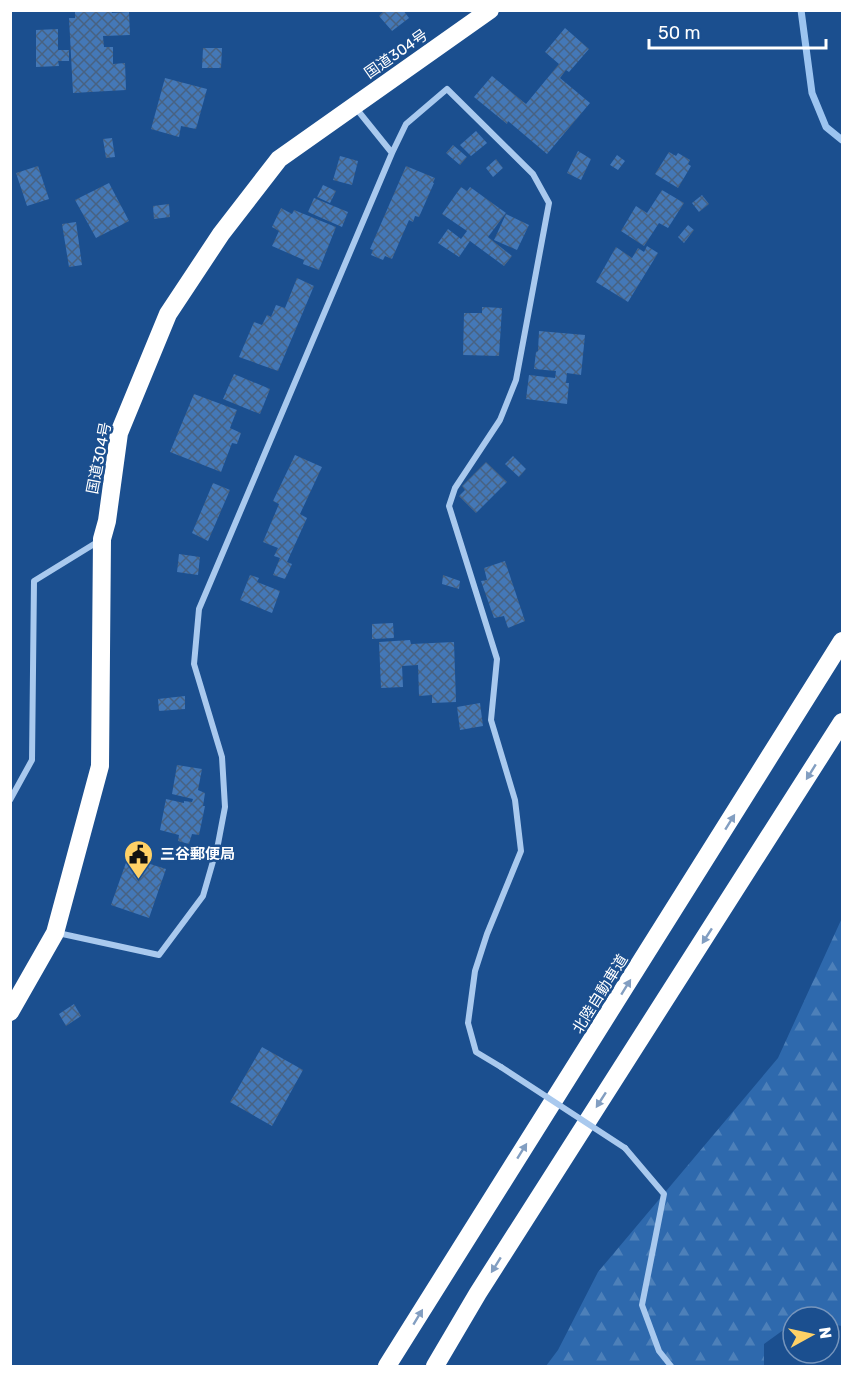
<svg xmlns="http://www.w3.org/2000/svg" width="853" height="1377" font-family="Rubik,'Noto Sans JP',sans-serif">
<defs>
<pattern id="forest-firs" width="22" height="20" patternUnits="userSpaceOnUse" patternTransform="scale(1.5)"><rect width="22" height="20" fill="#2e69ad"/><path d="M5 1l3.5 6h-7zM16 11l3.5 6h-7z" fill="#4d80b9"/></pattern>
<pattern id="building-cross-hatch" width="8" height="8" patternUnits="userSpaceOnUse" patternTransform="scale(1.5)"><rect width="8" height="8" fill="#4478b7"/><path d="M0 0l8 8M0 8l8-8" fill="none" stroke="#486282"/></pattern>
</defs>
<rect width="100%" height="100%" fill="#1b4f8f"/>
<path fill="url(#forest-firs)" d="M842,918V1326L829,1324V1317H793V1323L764,1344V1366H546L558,1350L598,1272L778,1058Z"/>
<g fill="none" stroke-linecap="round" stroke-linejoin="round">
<path stroke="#9cc4f0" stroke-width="7" d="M801,10L812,93L826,127L842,140"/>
</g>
<path fill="url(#building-cross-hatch)" d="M75,10H111L112,13L129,12L130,35L103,36L104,47H113V64L125,63L126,90L73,93L69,18H75Z
M385,10H403L409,18L392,31L379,16Z
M565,28L589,49L569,72L566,70L560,78L590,103L547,154L508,121L507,124L474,97L492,76L526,104L559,64L545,52Z
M58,29V50H69V61H58L59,66L36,67V30Z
M203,48H222L221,68H202Z
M165,78L207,89L196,129L181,126L179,137L151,129Z
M476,131L487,143L471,156L460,145Z
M112,138L115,157L106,158L103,139Z
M453,145L467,157L460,165L446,153Z
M578,151L591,159L581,180L567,173Z
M669,152L676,156L678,153L690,160L688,164L691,166L678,188L655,174Z
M617,155L625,161L618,170L610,165Z
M340,156L358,161L352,185L333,180Z
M496,159L503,168L493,177L486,168Z
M38,166L49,199L27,206L16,173Z
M406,166L435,178L433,183H434L419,217L415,216L413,222L409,220L392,259L385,256L383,260L371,255L373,250L370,249Z
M109,183L129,221L96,238L75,200Z
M323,185L336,191L330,203L317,197Z
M461,187L467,191L470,187L506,213L488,237L512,256L504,266L470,241L459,257L438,243L448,229L461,239L467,231L442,214Z
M662,190L684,203L668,228L659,223L644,246L621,231L636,206L647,213Z
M702,195L709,204L699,212L692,203Z
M314,198L348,212L342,227L308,212Z
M169,204L170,217L154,219L153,206Z
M281,208L292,214L294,210L336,227L319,270L303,264L304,260L272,246L279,231L272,227Z
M506,214L529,225L517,250L494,240Z
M76,222L82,265L69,267L62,224Z
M688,225L694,230L684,243L678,237Z
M647,246L658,253L628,302L596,282L616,247L632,258L638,248L644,252Z
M297,278L314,286L278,371L239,357L254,322L262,325L267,315L271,317L276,305L285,308Z
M482,307L502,308L499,356L463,355L464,313H482Z
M539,331L585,335L581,375L567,373L566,383H569L567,404L526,399L529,375L555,378L556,371L534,369L536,352L538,351Z
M234,374L270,389L260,414L223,399Z
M194,394L237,410L230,428L241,433L237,444L232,443L221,472L170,452Z
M295,455L322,467L300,514L307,518L287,562L292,564L285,579L273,575L280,558L274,556L278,548L263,542L279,504L273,501Z
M513,456L526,469L519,477L505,464Z
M486,462L507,482L476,513L459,496L465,490L462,486Z
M213,483L230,490L208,541L192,533Z
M179,554L200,557L198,575L177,572Z
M505,561L525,621L508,628L504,616L494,618L481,581L487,580L484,568Z
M250,575L259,578L257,582L280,591L272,613L240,600Z
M443,575L460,581L459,589L442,584Z
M393,623L394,638L372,639V624Z
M410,640L411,644L454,642L456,702L432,703V695L419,696L418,665L402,666L403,687L381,688L379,642Z
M185,696V709L159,711L158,699Z
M480,703L483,726L460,730L457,707Z
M177,765L202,769L198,790L205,793L203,806H205L199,835L192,834L189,844L178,841L179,835L160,830L166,799L184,803V801L192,802L193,799L172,794Z
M128,857L166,869L149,918L111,905Z
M74,1004L81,1016L66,1026L59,1014Z
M262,1047L303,1070L272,1126L230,1102Z"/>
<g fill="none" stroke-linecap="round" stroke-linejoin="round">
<path stroke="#a9c9ee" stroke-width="6" d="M392,153L406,124L447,89L533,174L549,203L516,380L500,420L455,488L449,506L497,659L491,720L515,800L521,851L487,934L475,971L468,1023L476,1052L501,1067
M10,800L32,760L34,581L99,541
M58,933L159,955L203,896L218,844L225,807L222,757L194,664L199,609L392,153L355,107
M625,1148L664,1194L642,1305L659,1351L671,1366"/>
<path stroke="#fff" stroke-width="18" d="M10,1012L55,933L100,766L102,539L107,521L119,433L168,314L221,234L279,159L490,10
M387,1366L842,641
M435,1366L478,1293L842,722"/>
<path stroke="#a9c9ee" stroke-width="6" d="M501,1067L625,1148"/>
</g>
<defs><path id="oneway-solid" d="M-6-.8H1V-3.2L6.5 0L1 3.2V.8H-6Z" transform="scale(1.5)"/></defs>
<g fill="#829ec1">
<use href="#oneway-solid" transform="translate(811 772) rotate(122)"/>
<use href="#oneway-solid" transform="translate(730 822) rotate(-58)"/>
<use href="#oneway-solid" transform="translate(707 936) rotate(123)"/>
<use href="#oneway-solid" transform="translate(626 987) rotate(-58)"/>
<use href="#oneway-solid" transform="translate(601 1100) rotate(123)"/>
<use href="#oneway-solid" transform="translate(522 1151) rotate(-58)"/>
<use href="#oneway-solid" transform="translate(496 1265) rotate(122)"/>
<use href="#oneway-solid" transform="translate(418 1317) rotate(-59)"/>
</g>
<defs>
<symbol id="civic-pin" viewBox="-11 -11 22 30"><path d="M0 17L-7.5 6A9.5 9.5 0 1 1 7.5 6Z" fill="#ffd166" stroke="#1b4f8f"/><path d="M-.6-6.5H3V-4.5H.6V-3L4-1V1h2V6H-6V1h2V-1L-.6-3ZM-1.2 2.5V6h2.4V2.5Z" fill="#111"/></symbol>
</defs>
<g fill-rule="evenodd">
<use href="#civic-pin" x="122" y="838" width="33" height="45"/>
</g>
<g text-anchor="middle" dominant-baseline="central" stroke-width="5" stroke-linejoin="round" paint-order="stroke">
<g font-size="15" fill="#fff" stroke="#1b4f8f">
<text transform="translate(396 54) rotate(-35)">国道304号</text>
<text transform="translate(99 458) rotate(-79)">国道304号</text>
<text transform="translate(600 994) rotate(-58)">北陸自動車道</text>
</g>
<g font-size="15" font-weight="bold" fill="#fff" stroke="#1b4f8f" text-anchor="start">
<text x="160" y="854">三谷郵便局</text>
</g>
</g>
<rect width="853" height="1377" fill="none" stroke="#ffffff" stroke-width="24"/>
<g transform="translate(811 1335) rotate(82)"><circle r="28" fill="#1b4f8f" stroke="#7695bc" stroke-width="1.5"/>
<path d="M0-4.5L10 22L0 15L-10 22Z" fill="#ffd166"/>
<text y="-9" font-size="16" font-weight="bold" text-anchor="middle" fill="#ffffff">N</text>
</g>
<path d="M649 39v9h177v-9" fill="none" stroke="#ffffff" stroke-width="3"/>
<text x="658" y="39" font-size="18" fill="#ffffff" stroke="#1b4f8f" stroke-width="4.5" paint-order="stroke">50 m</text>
</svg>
